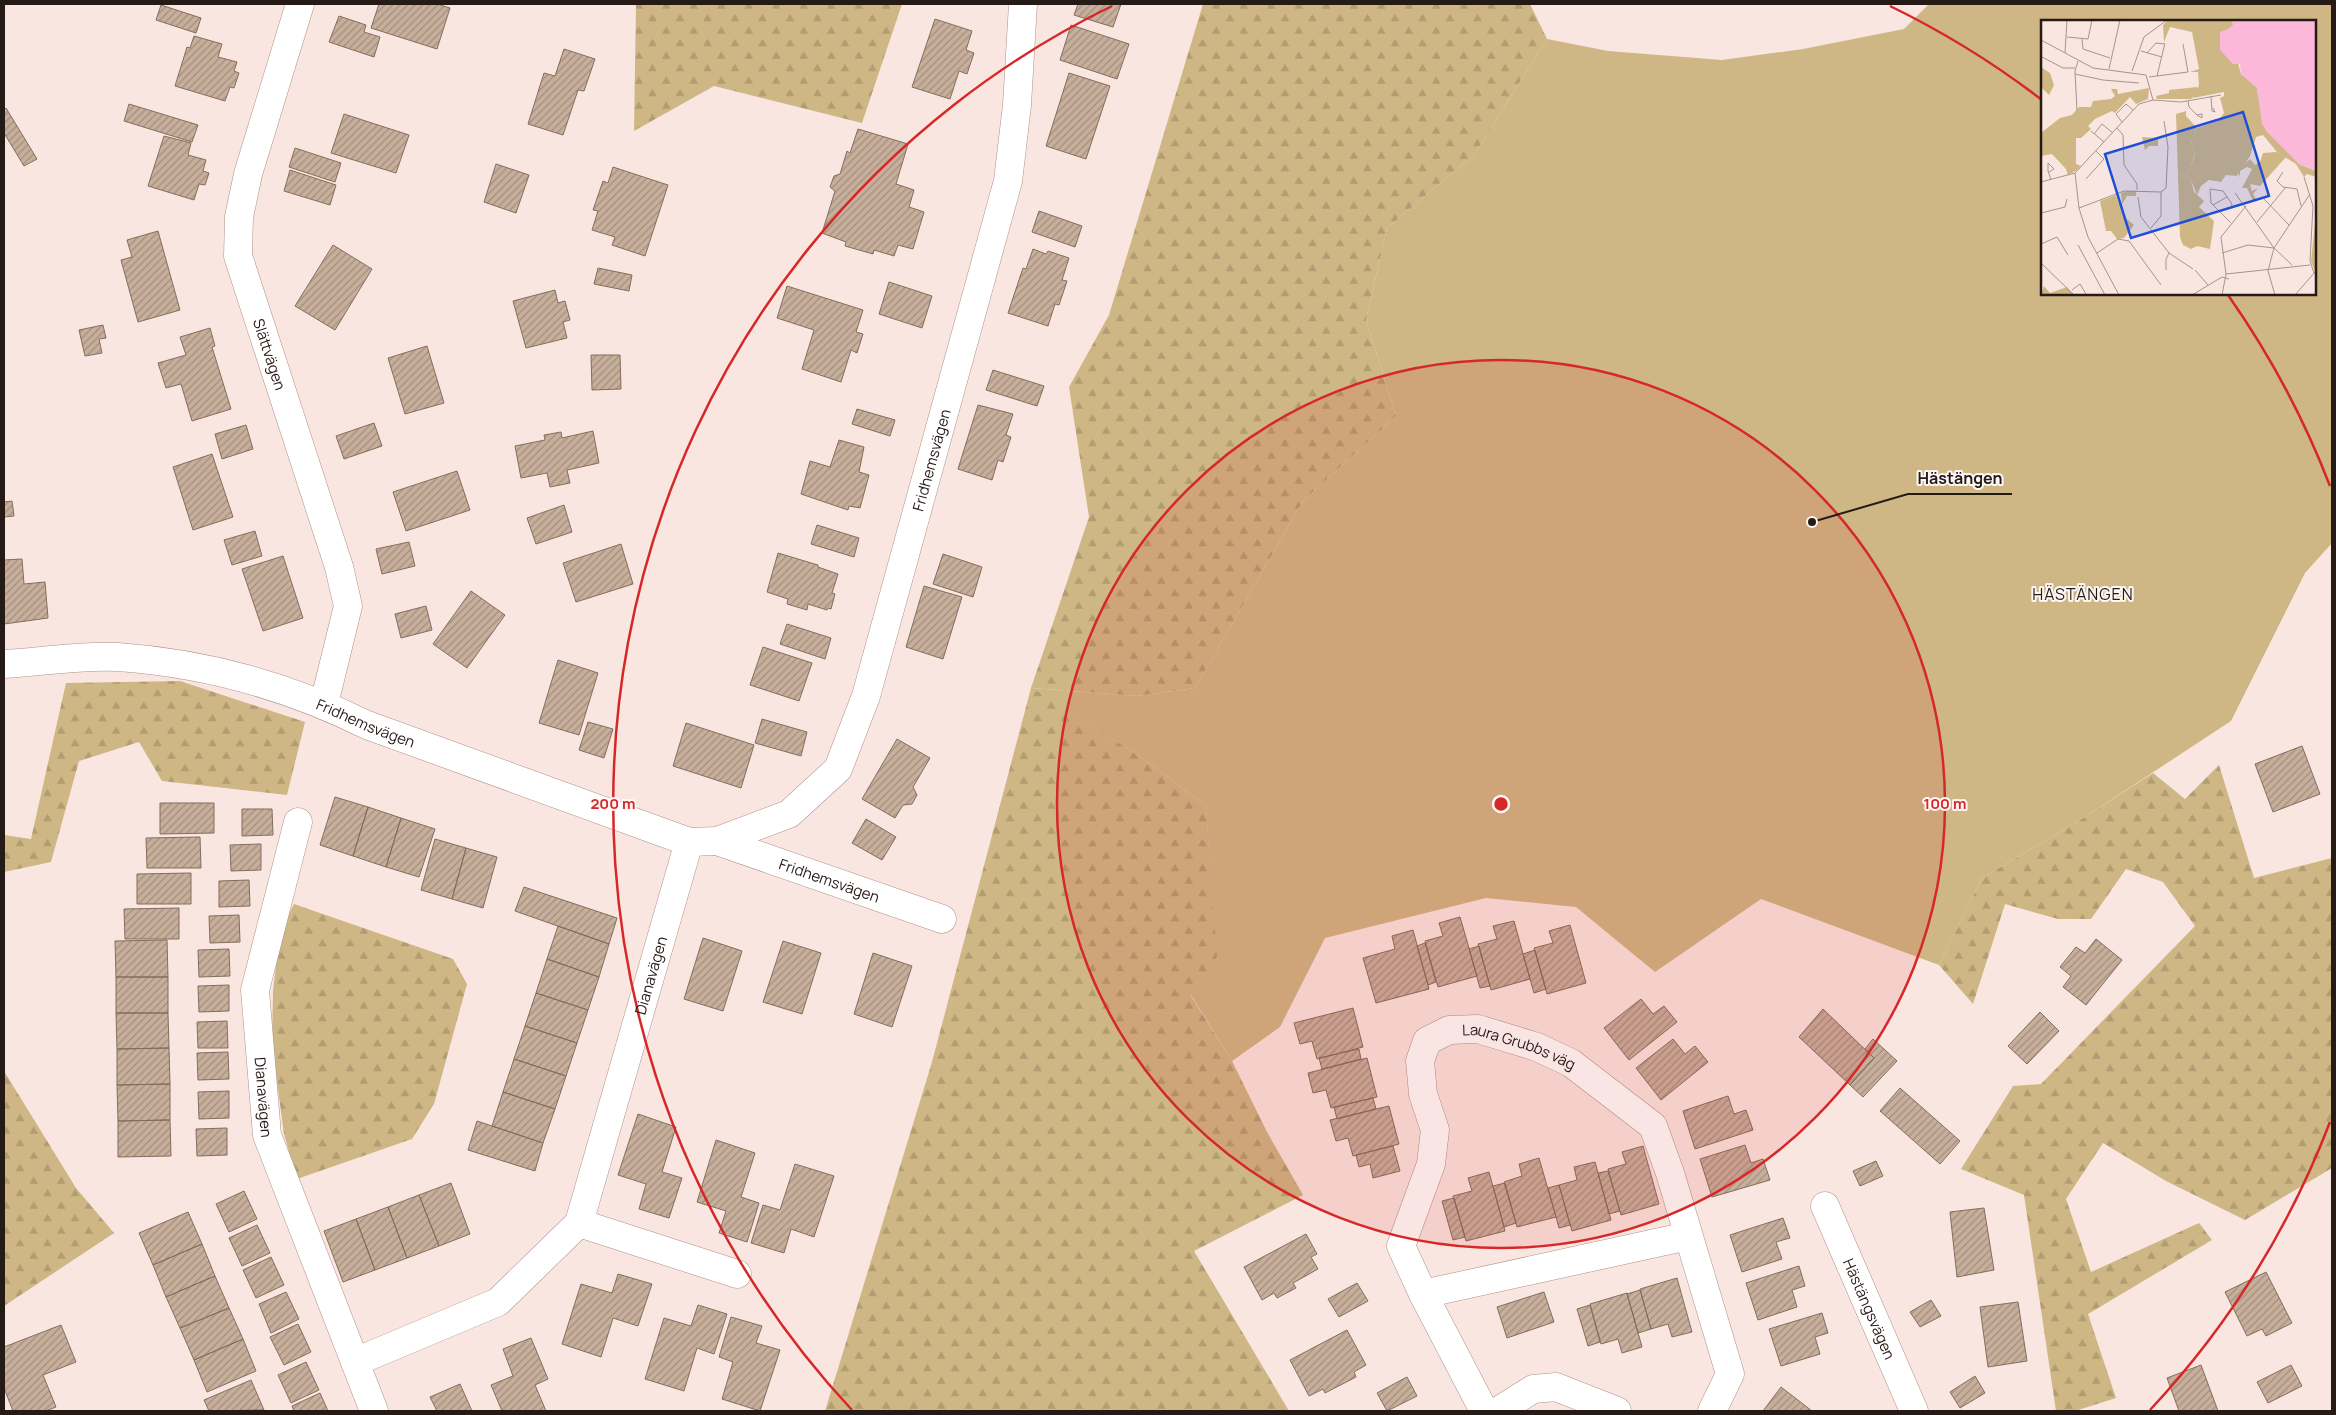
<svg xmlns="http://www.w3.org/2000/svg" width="2336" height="1415" font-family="Manrope,sans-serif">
<defs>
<pattern id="forest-firs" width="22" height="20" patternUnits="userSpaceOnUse" patternTransform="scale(1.25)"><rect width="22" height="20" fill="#cfb685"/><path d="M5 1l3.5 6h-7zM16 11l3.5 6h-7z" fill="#b29c72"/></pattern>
<pattern id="building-hatch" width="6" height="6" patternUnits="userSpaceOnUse" patternTransform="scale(1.25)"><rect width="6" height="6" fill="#c8af9c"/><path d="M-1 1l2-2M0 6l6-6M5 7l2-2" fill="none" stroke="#a28e7e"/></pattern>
</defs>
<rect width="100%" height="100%" fill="#fae6e0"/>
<path fill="#cfb685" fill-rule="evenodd" d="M1929,4H2332V543L2305,573L2231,721L2085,817L1982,878L1939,965L1761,899L1655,972L1576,907L1486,898L1325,938L1280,1027L1232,1061L1191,995L1216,957L1206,806L1144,759L1031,688L1137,696L1195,688L1303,501L1396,416L1366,320L1387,228L1474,155L1547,39L1608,51L1722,60L1803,49L1904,29ZM2042,21H2315V294H2042Z"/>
<path fill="url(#forest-firs)" d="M636,4H902L862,123L714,86L634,131Z
M1203,4H1530L1547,39L1474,155L1387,228L1366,320L1396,416L1303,501L1195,688L1137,696L1032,688L1144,759L1206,806L1217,957L1191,996L1232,1061L1267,1132L1303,1195L1194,1251L1289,1411H825L932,1062L1031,688L1089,517L1069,387L1109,315Z
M180,681L305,722L287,795L162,781L139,742L79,761L51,862L4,872V835L31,839L66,683Z
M2219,765L2254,878L2332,858V1168L2245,1220L2166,1181L2103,1143L2066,1199L2091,1272L2199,1223L2212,1240L2088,1314L2116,1398L2075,1411H2056L2024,1195L1961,1169L2013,1086L2041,1084L2195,926L2163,882L2126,869L2091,919H2058L2005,904L1973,1004L1939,965L1982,878L2085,817L2153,773L2185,799Z
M294,904L453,959L467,984L434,1104L412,1139L297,1179L284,1134L272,1044L273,991L280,931Z
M4,1071L76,1188L114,1233L4,1306Z"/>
<path fill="url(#building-hatch)" stroke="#836d5b" d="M379,4H437L450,8L437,49L371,28Z
M1078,4H1121L1113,27L1074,15Z
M161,5L201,18L196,33L156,20Z
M339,16L366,25L364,32L380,37L374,57L329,42Z
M935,19L972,31L966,50L974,53L967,74L959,71L950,99L912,87Z
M1071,25L1129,44L1117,79L1060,60Z
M194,36L222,44L218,57L237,62L234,71L239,73L234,88L230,87L225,101L175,86L187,47L190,48Z
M564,49L595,59L584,91L578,90L563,135L528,124L544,73L555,76Z
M1069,73L1110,86L1086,159L1046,146Z
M129,104L198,125L192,142L124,121Z
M6,108L37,159L24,166L4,133V110Z
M344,114L409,135L396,173L331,153Z
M858,129L908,144L896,184L914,190L909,207L924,212L913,249L898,245L894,256L874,250L873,254L845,246L846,242L822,233L835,191L830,187L834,176L840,174L847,151L850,153Z
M164,136L191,143L188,155L206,160L203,171L209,173L205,185L199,184L194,200L148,186Z
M295,148L341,163L335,182L289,167Z
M496,164L529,175L516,213L484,202Z
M613,167L668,185L645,256L612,245L615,237L592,230L598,211L593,210L603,181L608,183Z
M290,170L336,185L330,205L284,191Z
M1039,211L1082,226L1075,247L1032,232Z
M158,231L180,310L138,322L121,260L132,257L127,240Z
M333,245L372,269L335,330L295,306Z
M1033,249L1046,254L1048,251L1069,258L1062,280L1067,281L1059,305L1055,304L1048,326L1008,313L1023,268L1026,269Z
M598,268L632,275L629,291L594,284Z
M889,282L932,296L922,328L879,314Z
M787,286L863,310L856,332L863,334L857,353L851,350L841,382L802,369L814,330L777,318Z
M555,290L558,303L565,301L570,320L563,322L567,338L526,348L513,301Z
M103,325L106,338L99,339L102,353L85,356L79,330Z
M210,328L215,346L212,347L231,409L192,421L181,384L166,388L158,363L186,355L180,337Z
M427,346L444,403L405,414L388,358Z
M591,355H620L621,389L592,390Z
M993,370L1044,386L1037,406L986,390Z
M978,405L1013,414L1006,435L1011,437L1003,462L998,460L992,480L958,469Z
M857,409L895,420L890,436L852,424Z
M374,423L382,446L344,459L336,436Z
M246,425L253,449L222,459L215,434Z
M593,431L599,463L567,470L570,483L550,487L547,473L521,478L515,446L545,440L544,435L561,432L562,438Z
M839,440L864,447L859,472L869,475L860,508L849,506L848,510L801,494L810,461L830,467Z
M212,454L233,517L193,530L173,467Z
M457,471L470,510L406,531L393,492Z
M12,501L14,516L4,517V502Z
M564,505L572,532L536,544L527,518Z
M817,525L859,538L854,557L811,544Z
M255,531L262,556L232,565L224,540Z
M409,542L415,566L382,574L376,549Z
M621,544L633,584L576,602L563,563Z
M778,553L818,565V567L838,574L832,593L835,594L831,609L828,608L827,610L808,604L807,610L787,604L788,599L767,592Z
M943,554L982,567L973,597L933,584Z
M283,556L303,618L263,631L242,569Z
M22,559L24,584L45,582L48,618L4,624V560Z
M924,586L962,597L943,659L906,647Z
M471,591L505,615L467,668L433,644Z
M426,606L432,630L401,638L395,614Z
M787,624L831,638L825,659L780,644Z
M763,647L812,663L799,701L750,685Z
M558,660L598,673L579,735L539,723Z
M762,719L807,732L801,756L755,743Z
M588,722L613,729L604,758L579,750Z
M686,723L754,745L741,788L673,766Z
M897,739L930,758L913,787L917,795L912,804L903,805L895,818L862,799Z
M2302,746L2320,794L2273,812L2255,764Z
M335,797L368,807L353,856L320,845Z
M160,803H214V833L160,834Z
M368,807L401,818L386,867L353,856Z
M242,809H272L273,835L242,836Z
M401,818L435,829L419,877L386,867Z
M866,819L896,837L882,860L852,843Z
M200,837L201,868H147L146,838Z
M435,839L466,848L452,899L421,890Z
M261,844V870L231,871L230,845Z
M466,848L497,857L483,908L452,899Z
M191,873V904H137V874Z
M249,880L250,906L219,907V881Z
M524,887L617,918L609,944L515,911Z
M179,908V939H125L124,909Z
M239,915L240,942L210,943L209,916Z
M1460,917L1477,976L1438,987L1425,941L1443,936L1439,923Z
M1514,921L1530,979L1491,990L1478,944L1497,939L1493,926Z
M1570,925L1586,983L1547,994L1534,948L1553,943L1549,931Z
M558,926L609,944L599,977L547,959Z
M1413,930L1429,989L1376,1003L1363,958L1395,949L1392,936Z
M703,938L742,951L723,1011L684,999Z
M2096,939L2122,960L2086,1005L2063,987L2071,976L2060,967L2076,947L2085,953Z
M167,940L168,977H116L115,941Z
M783,941L821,953L802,1014L763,1002Z
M1425,943L1436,982L1428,985L1417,946Z
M1479,946L1490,986L1480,988L1469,949Z
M229,949L230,976L199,977L198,950Z
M1535,950L1546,989L1534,993L1523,954Z
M873,953L912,966L892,1027L854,1014Z
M547,959L599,977L588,1010L536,993Z
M116,977H168V1013H116Z
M229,985V1011L199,1012L198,986Z
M536,993L588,1010L577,1043L525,1026Z
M1641,999L1653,1014L1664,1006L1677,1022L1629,1060L1604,1028Z
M1353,1008L1363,1047L1317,1059L1312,1041L1300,1044L1294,1023Z
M1823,1009L1874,1058L1850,1085L1799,1037Z
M2040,1012L2059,1031L2027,1064L2008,1046Z
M116,1013H168L169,1048L117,1049Z
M227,1021L228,1048H198L197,1022Z
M525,1026L577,1043L566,1076L514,1059Z
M1673,1039L1685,1054L1695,1046L1708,1062L1661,1100L1636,1068Z
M1873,1039L1897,1061L1863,1097L1850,1085L1874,1058L1865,1049Z
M169,1048L170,1084L117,1085V1049Z
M1359,1049L1361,1059L1322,1069L1319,1058Z
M228,1052L229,1079L198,1080L197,1053Z
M1367,1058L1377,1097L1331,1108L1326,1090L1313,1093L1308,1073Z
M514,1059L566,1076L555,1109L503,1092Z
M170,1084V1120L118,1121L117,1085Z
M1900,1088L1960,1141L1940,1164L1880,1111Z
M229,1091V1118L199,1119L198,1092Z
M503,1092L555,1109L543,1143L492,1126Z
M1728,1096L1734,1114L1746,1110L1753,1130L1695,1149L1683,1111Z
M1373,1098L1376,1109L1337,1119L1334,1107Z
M1389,1106L1399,1144L1353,1156L1348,1138L1336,1141L1330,1120Z
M638,1114L676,1127L662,1172L682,1178L669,1218L639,1209L646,1184L618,1175Z
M170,1120L171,1156L118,1157V1121Z
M477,1121L543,1143L535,1171L468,1150Z
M227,1128V1155L197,1156L196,1129Z
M716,1140L755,1153L741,1197L759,1203L747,1242L719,1233L726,1211L697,1202Z
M1745,1145L1751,1163L1763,1159L1770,1180L1712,1197L1700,1159Z
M1393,1146L1400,1171L1373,1178L1370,1164L1359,1167L1356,1155Z
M1643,1146L1659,1204L1621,1215L1608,1169L1626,1164L1622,1152Z
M1539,1158L1556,1217L1517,1227L1504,1182L1522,1176L1519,1164Z
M1876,1161L1883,1176L1860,1186L1853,1171Z
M1595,1162L1611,1220L1572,1231L1559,1185L1577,1180L1574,1167Z
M795,1164L834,1176L814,1237L791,1229L784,1253L751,1243L763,1205L780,1210Z
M1608,1171L1620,1211L1609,1214L1598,1173Z
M1489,1172L1505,1231L1466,1241L1453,1196L1472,1191L1468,1178Z
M451,1183L470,1234L439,1246L419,1195Z
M1505,1183L1516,1223L1504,1227L1493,1186Z
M1559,1185L1570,1225L1559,1228L1548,1188Z
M244,1191L257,1219L229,1232L216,1204Z
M419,1195L439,1246L407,1258L388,1207Z
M1454,1198L1465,1237L1453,1240L1442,1201Z
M388,1207L407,1258L375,1270L356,1219Z
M1984,1208L1994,1270L1957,1277L1950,1212Z
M188,1212L202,1244L153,1265L139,1233Z
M1783,1218L1790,1238L1776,1242L1782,1259L1742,1272L1730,1235Z
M356,1219L375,1270L343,1282L324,1231Z
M257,1225L270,1253L242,1266L229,1238Z
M1306,1234L1317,1254L1311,1257L1318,1269L1293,1283L1296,1288L1277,1298L1274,1293L1262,1300L1244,1267Z
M202,1244L215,1276L166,1297L153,1265Z
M271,1257L284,1285L256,1298L243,1270Z
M1799,1266L1805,1286L1792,1290L1797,1307L1758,1320L1746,1283Z
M2266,1272L2292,1323L2266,1336L2262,1329L2247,1336L2225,1292Z
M618,1274L652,1284L638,1326L613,1318L601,1357L562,1344L581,1284L612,1293Z
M215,1276L229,1308L180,1328L166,1297Z
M1677,1278L1692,1332L1672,1337L1668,1324L1651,1329L1640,1289Z
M1357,1283L1368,1301L1339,1317L1328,1299Z
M1640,1290L1651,1329L1638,1333L1627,1294Z
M286,1292L299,1319L271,1333L259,1304Z
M1544,1292L1554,1322L1507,1338L1497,1307Z
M1627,1293L1642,1347L1622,1353L1618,1339L1601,1344L1590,1304Z
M1931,1300L1941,1316L1920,1327L1910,1312Z
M2018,1302L2027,1361L1988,1367L1980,1307Z
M698,1305L727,1314L714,1354L697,1348L684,1391L645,1379L664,1318L691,1326Z
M1590,1305L1600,1342L1588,1346L1577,1309Z
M229,1308L243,1339L194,1360L180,1328Z
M1822,1313L1828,1333L1815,1337L1820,1354L1781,1366L1769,1329Z
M731,1317L762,1326L756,1343L780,1350L760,1411L722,1399L733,1362L719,1357Z
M298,1324L311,1352L284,1365L270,1337Z
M61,1325L76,1362L43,1375L56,1407L46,1411H13L4,1388V1347Z
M1347,1330L1366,1365L1354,1372L1356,1377L1325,1393L1323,1389L1309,1396L1290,1360Z
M531,1338L548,1379L535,1385L546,1411H502L491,1385L513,1376L503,1349Z
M243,1339L256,1371L207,1392L194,1360Z
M306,1362L319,1390L291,1403L278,1375Z
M2201,1365L2218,1411H2179L2167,1378Z
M2291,1365L2302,1386L2268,1403L2257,1382Z
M1975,1376L1985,1393L1960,1408L1950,1392Z
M1407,1377L1417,1396L1387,1411L1377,1393Z
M251,1380L264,1410L209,1411L204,1400Z
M460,1384L472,1411H437L430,1397Z
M1781,1387L1812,1411H1763Z
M320,1393L328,1411H294L292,1406Z"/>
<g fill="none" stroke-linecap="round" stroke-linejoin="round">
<defs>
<g id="minor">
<path id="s1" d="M300,4L248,174L239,217L238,256L339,567L348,606L324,704"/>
<path id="s2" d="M4,664C41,662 81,655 118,657C204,663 290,687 367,725L689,842L717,841L789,814L838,769L866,696L1008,181L1017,105L1023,4"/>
<path id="s3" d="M298,822L255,990L267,1135L374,1411"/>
<path id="s4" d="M717,841L942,919"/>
<path id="s5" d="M1825,1206L1914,1411"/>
<path d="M579,1223L737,1274"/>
<path d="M1423,1294L1688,1236"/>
<path id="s6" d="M355,1362L498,1302L579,1223L689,842"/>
<path id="s7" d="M1484,1411L1423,1294L1401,1246L1431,1164L1435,1130L1423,1094L1420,1061L1427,1041L1449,1030L1478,1029L1537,1047L1571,1063L1653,1126L1670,1173L1730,1374L1712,1411"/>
<path d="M1498,1411L1533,1389L1556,1387L1617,1411"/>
</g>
</defs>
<use href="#minor" stroke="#b09188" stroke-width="29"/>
<use href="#minor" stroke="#fff" stroke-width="28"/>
</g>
<circle cx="1501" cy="804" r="444" fill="#d62828" fill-opacity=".12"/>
<g fill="none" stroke="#d62828" stroke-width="2.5">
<circle cx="1501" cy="804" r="444"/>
<path d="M2330 1122A888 888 0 0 1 2150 1410M852 1410A888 888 0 0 1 1112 6M1890 6A888 888 0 0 1 2042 100M2228 295A888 888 0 0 1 2330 486"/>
</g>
<g text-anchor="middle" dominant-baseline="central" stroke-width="4" stroke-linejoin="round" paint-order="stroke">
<g font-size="15" fill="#251a16" stroke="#fef7f5">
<text stroke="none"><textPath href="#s1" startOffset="364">Slättvägen</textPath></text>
<text stroke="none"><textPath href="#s2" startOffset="1211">Fridhemsvägen</textPath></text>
<text stroke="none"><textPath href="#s2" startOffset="372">Fridhemsvägen</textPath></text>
<text stroke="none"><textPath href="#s4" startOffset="119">Fridhemsvägen</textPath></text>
<text stroke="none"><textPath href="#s6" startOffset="526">Dianavägen</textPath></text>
<text stroke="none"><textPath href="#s7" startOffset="496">Laura Grubbs väg</textPath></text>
<text stroke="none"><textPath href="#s3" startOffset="281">Dianavägen</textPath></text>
<text stroke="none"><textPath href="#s5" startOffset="112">Hästängsvägen</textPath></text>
</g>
<g font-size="16" letter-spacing="1" fill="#251a16" stroke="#fef7f5">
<text x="2083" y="594">HÄSTÄNGEN</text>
</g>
</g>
<g transform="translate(2041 20)">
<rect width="275" height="275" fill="#fae6e0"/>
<path d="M127,0H191L192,5L187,9L197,43L200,54L216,68L221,104L258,144L275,151V157L266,154L263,157L255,144L236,132L222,115L215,117L209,136L196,156L185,155L180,162L168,160L160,166L156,175L150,160L138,156L147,153L154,134L150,122L156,108L177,101L183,93L179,78L183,76V72L152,78L158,65L157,52H149L158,49L151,12L129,7L123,22L122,5ZM108,68L107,79L95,84L89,77L74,93L71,91L54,99L47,106L50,109L40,118H35V144L40,146L36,150L27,155L25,149L11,134L0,136V113L19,98L31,95L38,87H50L52,81L70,79L74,76L70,69H76L77,74ZM274,203L275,250L274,252L270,241Z" fill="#cfb685"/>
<path d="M181,0H191L192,5L184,13L181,11L174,16ZM0,47L9,53L13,65L8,75L0,67ZM202,55L216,68L217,69L208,74L202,67L189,70ZM156,67L157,73L150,79H116L115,76L128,73V70ZM218,74L221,104L233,122L252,138L231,122L218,103L212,77ZM145,91V96L156,108L150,123L154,133L147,153L139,156L150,160L153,172L163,181L158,187L173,201L169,229L156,226L150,229L142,225L139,217L135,94ZM101,117L117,118V126H108L104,130ZM236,132L245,137L219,166L209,164L211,171L217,168L212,174L215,179L212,181L206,168H201L211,149L206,147L199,151V158L197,150L209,139L214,145L219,142L222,133ZM87,171H95V176H86L80,186L82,196L93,205L83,218L76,219L70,211H65L59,181L75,175L78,184L81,183L80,173ZM3,266L9,273L26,267L32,275H0Z" fill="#cfb685"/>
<path d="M191,0H275V151L258,144L226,112L221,104L216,68L200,54L199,44H192L179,30V12L187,9L192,5Z" fill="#fcb8d8"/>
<path fill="none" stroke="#a5948f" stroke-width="1" d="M26,17L47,19L51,0M41,19L42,29L69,38M0,20L52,48L105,55L112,80M100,31L121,37M24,33L26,0M106,33L115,23L123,24M1,37L22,48H34M68,49L79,0M91,51L103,17L126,0M34,54L62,60L98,63M116,56L124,23M108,57L147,52L142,24M170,76L171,91L174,92L172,88M147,81L148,87L156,95L161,98V94L156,95M36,91L34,51L37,41M81,102L75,94L85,84L92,90M76,108L82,115L83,145L96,164V170M50,111L63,122M53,114L61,104L72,113M8,152L13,149L7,143V151L10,160M242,152L236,161L242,167L256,169L260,186M34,153L38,188L47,217L78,275M263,157L272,186L269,241L273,253M45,159L63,139L55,131M0,162L34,153L98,84L112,80L140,82L180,75M194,173L233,228L251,245M97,177L100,197L128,233L152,249M223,179L248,205M172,185L186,177M38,188L83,171L120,172L125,168L127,127L123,101M178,191L190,188L191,184L182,171L169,169L170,183L190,203M0,193L24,187L26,179M216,202L245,167M110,208L120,196V172M0,224L16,217L27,235M37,225L64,275M56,233L77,219L88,221L120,265M181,233L207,225L233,228M0,243L33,275M125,250V239L128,233M154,250L167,265M185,254L269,245M31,270L39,264L45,274M151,275L181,257L188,259M181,275L185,254L180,217L205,186M234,275L227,251L233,228L269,174M254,275L274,252"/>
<path fill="#1d4ed8" fill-opacity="0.15" stroke="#1d4ed8" stroke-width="2.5" d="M202,92L228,176L90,218L64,134Z"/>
<rect width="275" height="275" fill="none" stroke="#251a16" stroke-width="2.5"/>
</g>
<circle cx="1501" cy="804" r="8" fill="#d62828" stroke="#fef7f5" stroke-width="2.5"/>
<g font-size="15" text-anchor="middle" font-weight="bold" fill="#d62828" stroke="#fef7f5" stroke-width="4" stroke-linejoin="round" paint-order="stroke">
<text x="1945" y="809">100 m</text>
<text x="613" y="809">200 m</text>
</g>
<path fill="none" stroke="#251a16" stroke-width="2" d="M1812 522L1908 494H2012"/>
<circle fill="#251a16" stroke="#fef7f5" stroke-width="2" cx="1812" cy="522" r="5"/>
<g font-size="16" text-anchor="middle" font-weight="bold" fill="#251a16" stroke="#fef7f5" stroke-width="4" stroke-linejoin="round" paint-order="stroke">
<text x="1960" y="484">Hästängen</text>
</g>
<rect width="2336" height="1415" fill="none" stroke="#251a16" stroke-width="10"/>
</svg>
